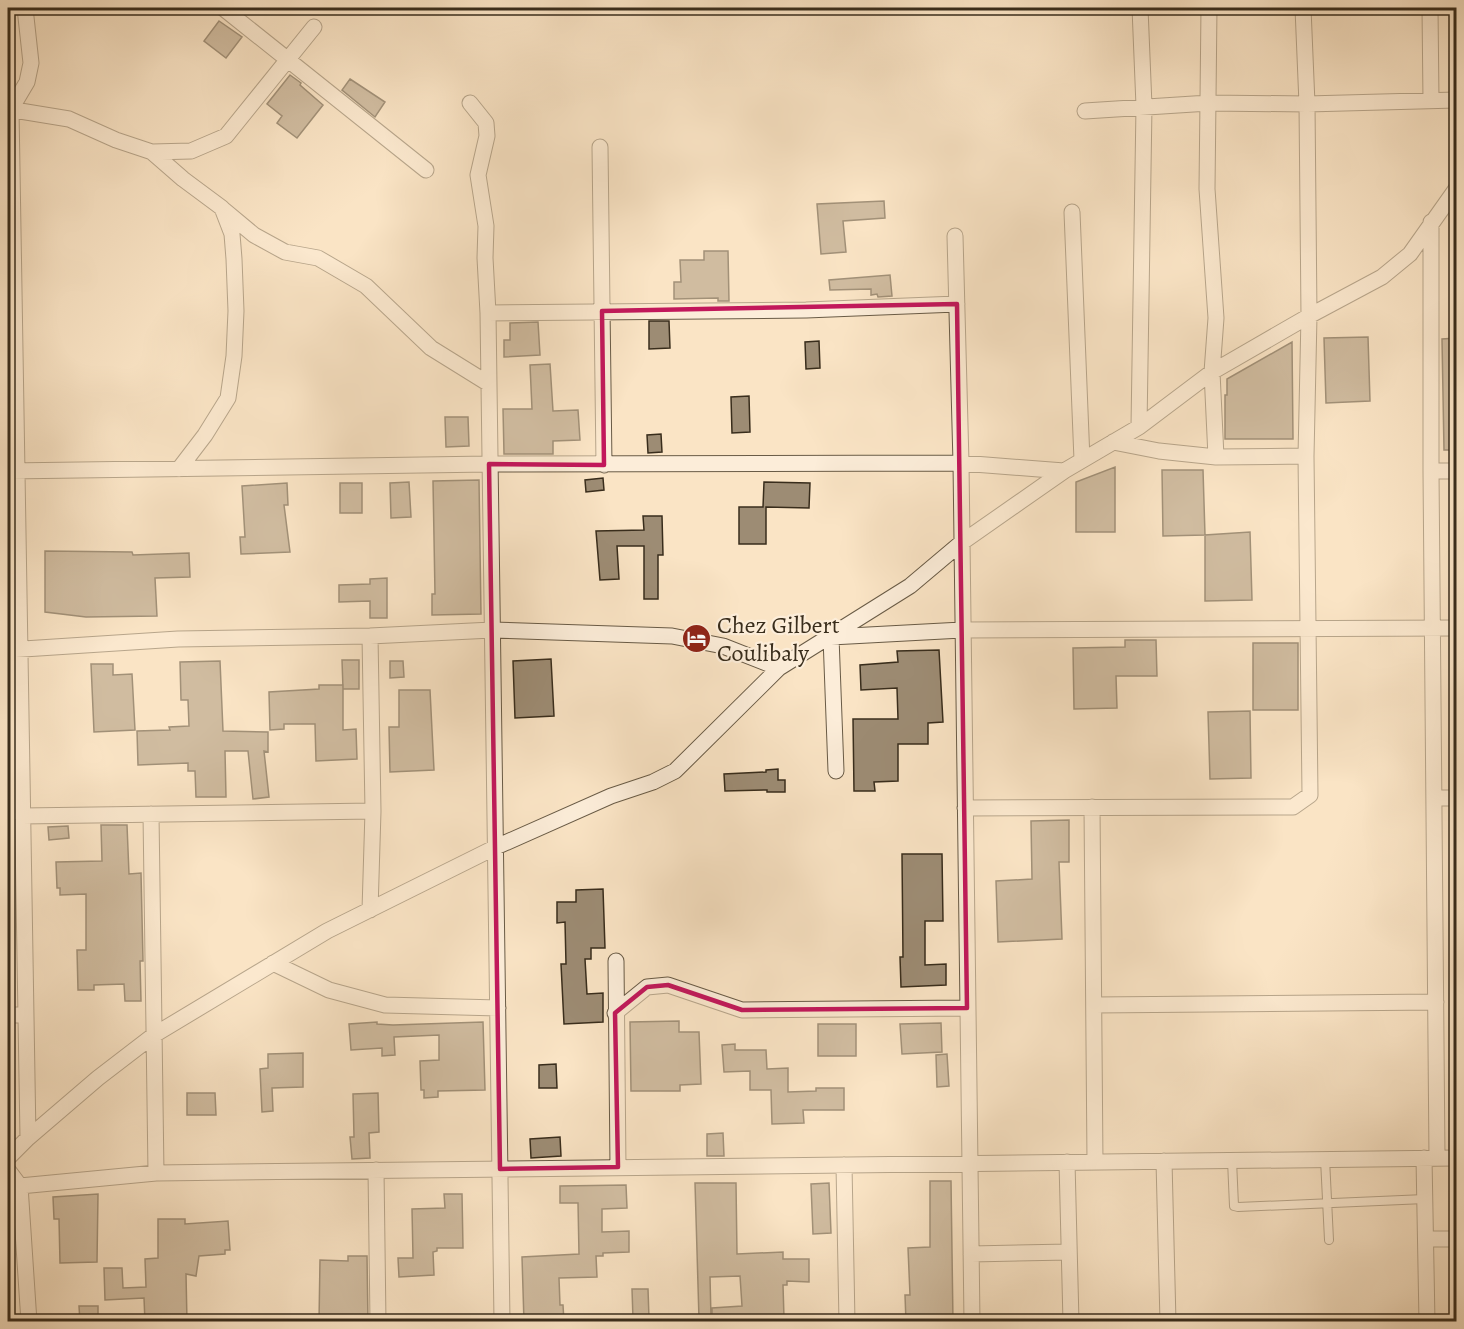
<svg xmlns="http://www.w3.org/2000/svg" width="1464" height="1329" font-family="Alegreya,serif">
<rect width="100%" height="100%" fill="#fae4c5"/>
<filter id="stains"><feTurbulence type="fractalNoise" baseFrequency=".00333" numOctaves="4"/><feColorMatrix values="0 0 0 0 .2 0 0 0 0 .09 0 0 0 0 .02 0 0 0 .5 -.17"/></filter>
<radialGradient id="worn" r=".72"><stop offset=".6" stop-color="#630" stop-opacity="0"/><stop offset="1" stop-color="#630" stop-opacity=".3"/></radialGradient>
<path fill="#9d8c74" stroke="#392d1c" stroke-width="1.5" d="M219,21L242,37L226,58L204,41Z
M290,75L301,83L300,85L323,105L297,138L277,123L282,116L267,104Z
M350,79L385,102L375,117L342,90Z
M884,201L885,218L843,221L846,252L821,254L817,204Z
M704,251H728L729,301H718V298L674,299V282H681L680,260H704Z
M890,275L892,296L878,297L877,294L871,295V289L830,290L829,280Z
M649,321H669L670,348L649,349Z
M538,322L540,355L504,357V340H510V323Z
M1368,337L1370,401L1326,403L1324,338Z
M1456,338V450H1444L1442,339Z
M819,341L820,368L806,369L805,342Z
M1292,342L1293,439H1225V395H1227V379Z
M550,364L553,411L578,410L580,440L553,441V454H504L503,409H532L530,365Z
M749,396L750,432L732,433L731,397Z
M445,417H468L469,446L446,447Z
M661,434L662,452L648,453L647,435Z
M1115,467V532H1076V482Z
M1162,470H1203L1205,535L1163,536Z
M603,478L604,490L586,492L585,480Z
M479,480L481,614L432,615V594H435L433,481Z
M409,482L411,517L391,518L390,483Z
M764,482L810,483L809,508L766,507V544H739V507H763Z
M287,483L288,505H284L290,552L241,554L240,537H245L242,486Z
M340,483H362V513H340Z
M643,516H662L663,555H658V599H644V546H617L619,579L600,580L596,531L644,530Z
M1250,532L1252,600L1205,601V535Z
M45,551L132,552L133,555L189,553L190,577L155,578L157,616L86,617L45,612Z
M387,578V618H370V601L339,602V585L370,584V579Z
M1125,640H1156L1157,676H1116L1117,708L1074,709L1073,648L1125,647Z
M1253,643H1298V710H1253Z
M939,650L943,722L928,723V744H898V781L874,782L875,791H854L853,719H898L897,688L861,690L860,665L898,662L897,651Z
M551,659L554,716L515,718L513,661Z
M342,660H359V689H343Z
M220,661L223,731L268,732V752L264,751L269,797L253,799L248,751H225L226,797H196L195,771H188V763L138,765L137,731L170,730L169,727L189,726L188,700H181L180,662Z
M390,661H403L404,677L390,678Z
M91,664H113V675L132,674L135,730L94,732Z
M319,685H343V730L356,729L357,759L316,761L315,724H284V729L270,730L269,692L319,689Z
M399,690H430L434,770L390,772L389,727H399Z
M1250,711L1251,778L1210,779L1208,712Z
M778,769V780H785V792H767V790L725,791L724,774L766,772V770Z
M1069,820V862H1059L1062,939L998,942L996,881L1032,879L1031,821Z
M101,825H127L129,874L141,873L143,961H140L141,1001H125L124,984L94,985V990H78L77,950H86V894L60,895V888H57L56,862L102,861Z
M68,826L69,838L49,840L48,827Z
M902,854H942L943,921H925V965L946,964V985L901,987L900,957H903Z
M603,889L605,948H591V959H585L587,994L603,993V1022L564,1024L561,964H566L565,922L557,923V902H576V890Z
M679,1021V1032H699L701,1084L680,1085V1091H631L630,1022Z
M377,1022V1024L393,1025L483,1022L485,1090L438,1091V1097L424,1098V1090H421L420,1061L439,1060V1035L394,1037L395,1055L382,1056V1048L351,1050L349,1024Z
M941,1023L942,1052L902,1054L900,1024Z
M818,1024H856V1056H818Z
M735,1044V1050H766L767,1069L788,1068V1092L816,1091V1088H844V1110H803L804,1123L772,1124L771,1090H750V1071L724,1072L722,1045Z
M303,1053V1087L272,1088L273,1111L262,1112L260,1069L268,1068V1054Z
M947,1054L949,1086L937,1087L936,1055Z
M556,1064L557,1088H539V1065Z
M187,1093H215L216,1115H187Z
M378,1093L379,1132L369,1133L370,1158L352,1159L350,1137H354L353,1094Z
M723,1133L724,1156H707V1134Z
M560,1137L561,1156L531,1158L530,1139Z
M930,1181H951L953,1322H906L905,1295H910L908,1248L930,1247Z
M695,1183H736L737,1254L783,1252V1259H809V1282L787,1281V1285H783L784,1318L712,1320V1308L742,1306L740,1276L710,1277L711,1318L699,1319Z
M829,1183L831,1233L813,1234L811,1184Z
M626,1185L627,1208L602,1209V1232L629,1231V1252L603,1253V1256H596L597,1277L559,1278L560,1305H563L564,1322H524L522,1257L579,1254L578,1203H560V1186Z
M98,1194L97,1262L60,1263L59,1219H54L53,1197Z
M444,1194H462L463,1248H437V1251L433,1252L434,1275L399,1277L398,1258H413L412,1209L445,1208Z
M158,1219H185V1224L228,1221L230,1250H225V1254L199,1256L196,1276L186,1274L187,1322H145L144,1298L105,1300L104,1268H122L123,1288L146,1287L145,1259L158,1258Z
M348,1256H367L368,1322H319L320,1260L348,1261Z
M632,1289H648L649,1318L633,1319Z
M79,1306H98V1322H80Z"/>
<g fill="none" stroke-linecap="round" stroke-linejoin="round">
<defs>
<path id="lane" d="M1325,1159L1329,1240
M1232,1160L1234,1206L1238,1207L1425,1199"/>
<path id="street" d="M25,8L31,63L27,82L11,109L28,1138
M223,8L426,170
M1209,8L1207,189L1216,318L1212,372L1216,457
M1430,8L1431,101
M470,103L486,123L487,136L478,175L486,226L485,258L488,313L502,1322
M8,109L69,119L116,140L152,152L191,151L226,136L314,27
M1085,111L1209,103L1307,104L1456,100
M600,147L604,465
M152,152L183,179L222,208L232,234L234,259L236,311L234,356L228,398L205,435L179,469
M224,210L254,235L285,252L318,258L366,286L431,348L489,384
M1072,212L1082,460
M1431,222V471L1437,1158
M955,236L961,463L972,1322
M488,313L806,310L957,304
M1139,427L1144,106L1140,8
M1113,442L1159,451L1216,457L1306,456
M8,471L489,464L961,463L1064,471
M1431,471H1456
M8,650L178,639L370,636L492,630L672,636L723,646L779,668
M836,771L831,637L962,630L1456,628
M1434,798H1456
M1092,807L1095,1162
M965,808L1293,807L1310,795L1306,456L1309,316L1307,104L1303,8
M151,814L156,1173
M22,816L373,811
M370,910L373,811L370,636
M616,961L618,1167
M273,963L329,990L385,1005L498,1008
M1094,1005L1436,1002
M615,1013L647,987L668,985L742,1010L967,1008
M8,1015H26
M8,1158L28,1138L98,1078L154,1035L327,931L496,847L611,796L653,782L675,771L779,668L910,586L961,543L1064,471L1139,427L1212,372L1309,316L1382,277L1410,254L1456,189
M1424,1158L1427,1322
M1164,1161L1168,1322
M1067,1162L1071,1322
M844,1165L847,1322
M8,1170L20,1186L29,1322
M376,1170L378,1322
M20,1186L156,1173L1456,1158
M1426,1239H1456
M971,1254L1069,1252"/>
</defs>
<use href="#lane" stroke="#695b46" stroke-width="10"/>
<use href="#street" stroke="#695b46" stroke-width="17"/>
<use href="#lane" stroke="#fcedd9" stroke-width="8"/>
<use href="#street" stroke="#fcedd9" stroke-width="15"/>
</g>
<path d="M0 0H1464V1329H0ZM957,304L967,1008L742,1010L668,985L647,987L615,1013L618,1167L500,1169L489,464L604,465L602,311Z" fill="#fae4c5" fill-opacity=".55" fill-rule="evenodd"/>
<path fill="none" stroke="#c2185b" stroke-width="4.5" stroke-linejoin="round" d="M957,304L967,1008L742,1010L668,985L647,987L615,1013L618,1167L500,1169L489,464L604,465L602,311Z"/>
<defs>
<symbol id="hotel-disc" viewBox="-11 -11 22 22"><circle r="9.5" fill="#8f2418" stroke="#fcedd9"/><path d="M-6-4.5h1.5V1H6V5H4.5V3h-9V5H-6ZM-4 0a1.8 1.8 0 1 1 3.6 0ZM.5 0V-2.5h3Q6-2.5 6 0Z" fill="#fff"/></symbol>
</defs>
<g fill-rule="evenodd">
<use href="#hotel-disc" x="680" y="622" width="33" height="33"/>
</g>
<g text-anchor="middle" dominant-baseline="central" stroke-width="4.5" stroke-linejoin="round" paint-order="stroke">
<g font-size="24" fill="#392d1c" stroke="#fcedd9" text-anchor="start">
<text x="717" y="625">Chez Gilbert<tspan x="717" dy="28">Coulibaly</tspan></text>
</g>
</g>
<rect width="1464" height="1329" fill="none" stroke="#fae4c5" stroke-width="30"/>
<rect x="9" y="9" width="1446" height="1311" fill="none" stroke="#392d1c" stroke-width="3"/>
<rect x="15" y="15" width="1434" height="1299" fill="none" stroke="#392d1c" stroke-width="1.5"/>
<rect width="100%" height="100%" filter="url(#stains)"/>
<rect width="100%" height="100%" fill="url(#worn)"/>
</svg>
